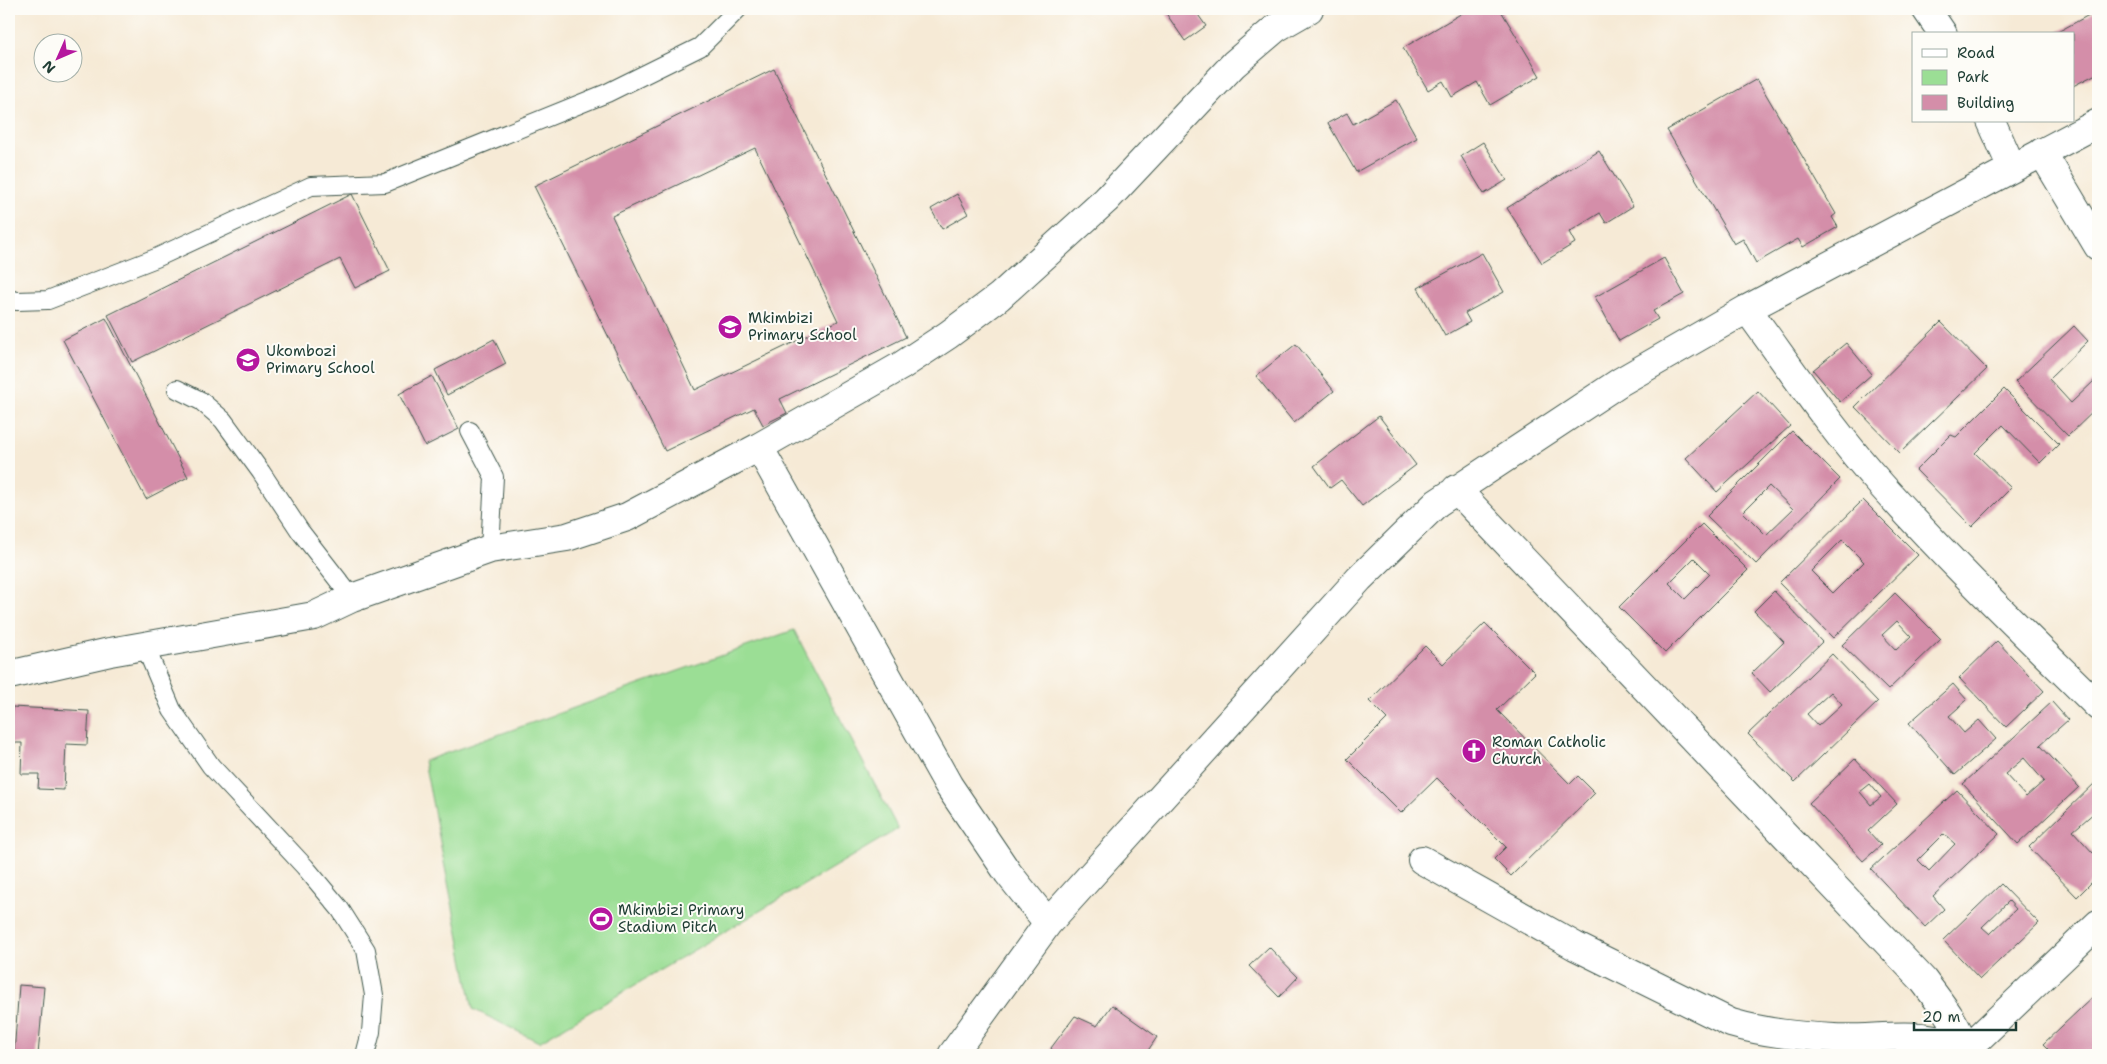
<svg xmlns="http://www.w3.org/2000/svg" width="2107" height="1064" font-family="'Shantell Sans',sans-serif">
<rect width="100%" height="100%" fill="#fdfcf7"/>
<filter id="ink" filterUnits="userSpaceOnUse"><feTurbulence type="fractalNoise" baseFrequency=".02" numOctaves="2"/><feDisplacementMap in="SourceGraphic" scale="10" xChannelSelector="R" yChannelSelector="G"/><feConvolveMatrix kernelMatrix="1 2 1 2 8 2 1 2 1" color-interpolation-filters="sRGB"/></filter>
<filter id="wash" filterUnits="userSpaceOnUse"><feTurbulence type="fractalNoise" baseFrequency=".0096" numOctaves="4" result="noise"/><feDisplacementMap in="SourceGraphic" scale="20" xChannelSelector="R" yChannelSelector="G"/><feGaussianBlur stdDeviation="1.12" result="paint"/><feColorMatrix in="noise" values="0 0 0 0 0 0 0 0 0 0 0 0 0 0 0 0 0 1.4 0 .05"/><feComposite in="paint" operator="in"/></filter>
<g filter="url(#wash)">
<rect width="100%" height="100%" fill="#f6ead6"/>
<path fill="#9bde95" stroke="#5d8e64" d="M794,630L898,829L539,1042L473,1009L424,761Z"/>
<g id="blocks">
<path fill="#d48ea9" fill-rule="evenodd" d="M1163,9H1194L1206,26L1185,41Z
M1469,9H1500L1540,76L1490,105L1477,82L1452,97L1443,81L1428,90L1403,48Z
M2098,10V73L2073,86V34H2054Z
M774,69L906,337L780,399L787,413L763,425L754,408L665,451L534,186ZM755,148L838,321L695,390L612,216Z
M1757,79L1836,214L1832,217L1838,227L1803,247L1798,239L1756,263L1743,239L1734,244L1667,130Z
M1396,100L1417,138L1356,172L1328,123L1347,113L1353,124Z
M1483,142L1507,180L1484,194L1461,156Z
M1599,151L1633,206L1606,223L1600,213L1569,232L1575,243L1542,263L1507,208Z
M352,194L390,271L355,288L340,259L132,362L108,315Z
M957,194L968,214L942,229L931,209Z
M1482,253L1504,292L1465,313L1470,322L1445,336L1418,288Z
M1664,258L1684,294L1653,311L1658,319L1619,341L1595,297Z
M106,318L188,477L146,499L63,340Z
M1941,322L1987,369L1900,453L1855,407Z
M2074,326L2088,341L2049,379L2071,403L2096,379L2098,382V407L2068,436L2015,382Z
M494,339L506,364L447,395L435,370Z
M1846,343L1872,374L1840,402L1813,370Z
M1296,344L1334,391L1294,423L1256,376Z
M432,376L459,429L425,446L399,394Z
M2004,389L2059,444L2040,463L2003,425L1975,453L2011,488L1972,527L1916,470L1951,435L1956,437Z
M1758,391L1790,426L1717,492L1686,458Z
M1379,416L1416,465L1362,506L1341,480L1330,488L1314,466Z
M1792,431L1840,479L1756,564L1707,516ZM1769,486L1793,509L1766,535L1743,512Z
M1863,500L1918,555L1833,638L1779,583ZM1842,540L1864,562L1833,593L1811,571Z
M1702,524L1748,570L1665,653L1619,607ZM1694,558L1710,574L1685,599L1669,583Z
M1774,591L1822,642L1770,692L1752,673L1784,642L1754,611Z
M1895,593L1941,639L1888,690L1842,645ZM1897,621L1911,636L1896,650L1882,635Z
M1485,623L1535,673L1497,710L1570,784L1578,776L1595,793L1511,876L1494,859L1506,847L1437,778L1401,813L1347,759L1387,719L1369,701L1425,646L1443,664Z
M1997,641L2044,691L2006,727L1959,678Z
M1832,654L1878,702L1795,782L1748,734ZM1831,692L1842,704L1818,726L1807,714Z
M1953,684L1967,700L1949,716L1964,733L1979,720L1996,739L1955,775L1909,723Z
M2052,702L2068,720L2040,745L2079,787L2018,844L1963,784ZM2024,758L2044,781L2026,797L2005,774Z
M12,707L89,711L87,745L66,744L64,790L38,789L39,774H21L22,743H10Z
M1855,759L1897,804L1868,831L1881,845L1863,861L1809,803ZM1870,784L1881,797L1871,805L1860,792Z
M2098,780V814L2096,811L2073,831L2093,853L2098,848V876L2077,897L2029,847Z
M1957,790L1999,834L1933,896L1944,909L1925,927L1871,869ZM1944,834L1955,844L1929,871L1918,860Z
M2001,884L2039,923L1980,979L1943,940ZM2009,901L2016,909L1990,934L1982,927Z
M1269,947L1298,977L1279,997L1249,966Z
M19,985L44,987L38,1055H14Z
M2098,992V1055H2054L2043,1044Z
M1112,1005L1157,1037L1145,1055H1055L1051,1048L1075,1016L1097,1026Z"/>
</g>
</g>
<g filter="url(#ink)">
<use href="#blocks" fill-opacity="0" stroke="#3f574c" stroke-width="1"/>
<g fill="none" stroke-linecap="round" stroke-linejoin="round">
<defs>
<path id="lane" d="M9,299L17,301L48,300L156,258L311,186L385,183L607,93L700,47L738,9
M177,389L201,401L223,420L261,472L300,531L352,598
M470,431L494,477L490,549
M145,646L172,710L211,766L305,867L340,909L366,950L374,995L371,1032L365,1055"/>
<path id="street" d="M1926,9L1943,34
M1991,121L2012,168
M2042,152L2098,246
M1747,309C1791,369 1833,432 1883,487C1951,563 2025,634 2098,706
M759,447L949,786L1008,873L1048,923
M1456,489L1923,980C1940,1003 1957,1023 1966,1050
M9,675L110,652L314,616L352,598L490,549L567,537L627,517L759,447L901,366L948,335L999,297L1106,200L1234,64L1276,28L1309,9
M1422,860L1575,946L1731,1023C1765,1033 1799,1036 1834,1038C1879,1041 1934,1025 1972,1055
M952,1055L1048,923L1359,579L1437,503L1620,382L1747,309L2098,123
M1961,1055L2098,924"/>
</defs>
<use href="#lane" stroke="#3f574c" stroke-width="20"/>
<use href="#street" stroke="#3f574c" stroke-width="30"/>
<use href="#lane" stroke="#fff" stroke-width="18"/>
<use href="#street" stroke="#fff" stroke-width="28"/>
</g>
</g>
<defs>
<symbol id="school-disc" viewBox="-11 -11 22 22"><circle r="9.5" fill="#b5179e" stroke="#fdfcf7"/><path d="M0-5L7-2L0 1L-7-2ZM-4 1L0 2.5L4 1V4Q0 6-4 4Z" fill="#fff"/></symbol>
<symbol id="church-disc" viewBox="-11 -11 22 22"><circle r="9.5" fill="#b5179e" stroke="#fdfcf7"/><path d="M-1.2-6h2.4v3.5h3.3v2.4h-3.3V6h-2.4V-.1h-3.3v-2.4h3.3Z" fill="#fff"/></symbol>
<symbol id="stadium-disc" viewBox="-11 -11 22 22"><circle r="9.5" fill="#b5179e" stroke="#fdfcf7"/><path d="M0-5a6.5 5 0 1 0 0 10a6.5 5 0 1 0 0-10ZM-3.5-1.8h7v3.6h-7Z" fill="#fff"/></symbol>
</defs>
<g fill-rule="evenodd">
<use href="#school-disc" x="716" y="313" width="28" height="28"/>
<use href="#school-disc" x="234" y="346" width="28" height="28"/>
<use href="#church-disc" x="1460" y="737" width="28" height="28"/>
<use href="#stadium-disc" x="587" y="905" width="28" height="28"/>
</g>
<g text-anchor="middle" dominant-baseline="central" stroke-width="4" stroke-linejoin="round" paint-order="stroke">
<g font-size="15" fill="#1f3d34" stroke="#fdfcf7" text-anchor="start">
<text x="748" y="318">Mkimbizi<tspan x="748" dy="17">Primary School</tspan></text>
<text x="266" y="351">Ukombozi<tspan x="266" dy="17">Primary School</tspan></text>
<text x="1492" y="742">Roman Catholic<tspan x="1492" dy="17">Church</tspan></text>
<text x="618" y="910">Mkimbizi Primary<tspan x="618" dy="17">Stadium Pitch</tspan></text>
</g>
</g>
<rect width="2107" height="1064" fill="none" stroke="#fdfcf7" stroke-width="30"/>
<rect x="1912" y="32" width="162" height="90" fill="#fdfcf7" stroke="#a4b0a9"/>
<rect x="1922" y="49" width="25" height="8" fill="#ffffff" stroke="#a4b0a9"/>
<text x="1957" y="58" font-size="15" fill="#1f3d34">Road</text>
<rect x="1922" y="70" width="25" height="15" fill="#9bde95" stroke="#a4b0a9"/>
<text x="1957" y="82" font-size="15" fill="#1f3d34">Park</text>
<rect x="1922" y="95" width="25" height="15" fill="#d48ea9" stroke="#a4b0a9"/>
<text x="1957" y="108" font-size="15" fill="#1f3d34">Building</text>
<g transform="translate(58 58) rotate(225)"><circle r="24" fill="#fdfcf7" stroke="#a4b0a9"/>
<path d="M0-4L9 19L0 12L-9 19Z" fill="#b5179e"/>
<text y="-8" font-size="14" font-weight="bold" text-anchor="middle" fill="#1f3d34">N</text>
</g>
<path d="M1914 1022v8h102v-8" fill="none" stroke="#1f3d34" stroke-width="2.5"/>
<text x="1922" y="1022" font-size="15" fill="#1f3d34" stroke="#fdfcf7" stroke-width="4" paint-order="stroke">20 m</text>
</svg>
